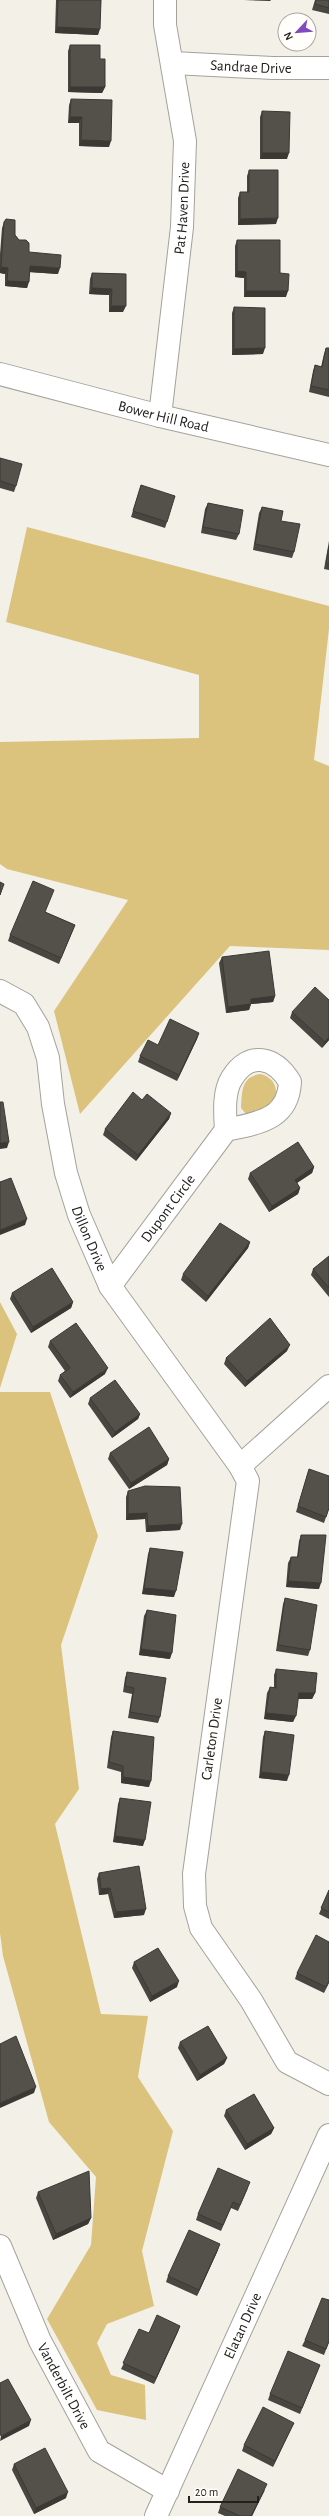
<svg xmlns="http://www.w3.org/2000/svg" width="329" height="2516" font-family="'Alegreya Sans',sans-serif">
<rect width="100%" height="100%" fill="#f3f0e8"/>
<path fill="#dbc37e" d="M27,527L329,606V629L314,760L329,766V950L230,946L80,1114L54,1011L128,900L7,869L0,864V742L199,738V675L6,622Z
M261,1074C274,1078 279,1088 274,1101L265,1108L246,1114L241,1108C242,1092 241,1076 261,1074Z
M0,1302L17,1334L0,1388Z
M0,1392H50L98,1536L61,1645L79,1789L55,1824L101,2014L148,2016L138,2077L173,2131L142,2251L154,2306L107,2324L97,2343L111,2375L145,2385L146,2420L97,2410L47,2319L91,2245L96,2177L49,2122L3,1956L0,1933Z"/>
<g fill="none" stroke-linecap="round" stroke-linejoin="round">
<defs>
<g id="minor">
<path id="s1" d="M173,63L272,68H329"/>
<path id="s2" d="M160,416L182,227L185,141L165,25V0"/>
<path id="s3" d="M0,991L24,1004L38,1027L48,1058L53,1104L66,1173L79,1215L110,1286L240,1466"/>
<path id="s4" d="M110,1286L226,1130C225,1114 223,1092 232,1078C249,1050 275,1057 290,1082C288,1121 256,1123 226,1130"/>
<path d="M329,1386L240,1466L248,1481L194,1874L195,1906L201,1928L251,2000L287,2062L329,2084"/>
<path id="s5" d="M0,2246L40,2341L99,2451L168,2491"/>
<path id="s6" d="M156,2516L329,2135"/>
</g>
<g id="secondary">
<path id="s7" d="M0,374L160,416L329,455"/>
</g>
</defs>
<use href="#minor" stroke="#a4a29a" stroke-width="24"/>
<use href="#secondary" stroke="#a4a29a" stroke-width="24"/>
<use href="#minor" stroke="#fff" stroke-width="22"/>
<use href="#secondary" stroke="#fff" stroke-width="22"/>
</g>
<path fill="#474640" d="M56,0H101L98,35L55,33Z
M315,0H329V14L312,10Z
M70,45L100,59L105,87L102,93L68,92V51Z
M71,99L109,147L79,146V123H68L69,105Z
M262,111L287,159H260V117Z
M249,170L276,224L238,225V198L240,192H247V176Z
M4,222L15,235L29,252L58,274L30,272L27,288L5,286V274L0,273V254L2,228Z
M237,240L280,273L286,297H244V278L235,277V246Z
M92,273L126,274L123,312H109V295L89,294L90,279Z
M234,307L263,354L232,355V313Z
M326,348H329V397L309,392L313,371L315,365L321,367L324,354Z
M0,458L16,486L14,492L0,488Z
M141,485L167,522L165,528L131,517Z
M208,503L239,534L236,540L201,533L205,509Z
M262,507L281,521L294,552L292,558L253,550L259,513Z
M329,541V570L324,569Z
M45,912L75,925L59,964L8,941L10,935Z
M222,957L275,996L273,1002L251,1004L249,1010L226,1013L219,963Z
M329,1000V1040L322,1048L290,1018L292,1012Z
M199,1033L197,1039L177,1081L138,1062L140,1056L158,1045Z
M171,1113L169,1119L136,1161L103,1135L105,1129Z
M314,1167L312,1173L297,1183L300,1188L298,1194L269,1212L248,1179L250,1173Z
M250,1242L248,1248L206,1302L181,1280L183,1274Z
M329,1256V1297L311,1275L313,1269Z
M12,1293L73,1302L71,1308L31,1333L10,1299Z
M50,1341L105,1374L70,1398L58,1381L60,1375L65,1371L48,1347Z
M287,1351L245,1387L224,1364L226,1358Z
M90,1398L140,1414L138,1419L112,1438L88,1404Z
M110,1453L169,1459L167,1465L129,1489L108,1459Z
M309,1469L329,1508L324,1523L296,1512Z
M128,1491L180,1530L146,1532L145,1519L126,1520V1497Z
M301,1535L319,1589L286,1587L288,1563L291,1557H297L299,1541Z
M150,1548L174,1597L142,1594L148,1554Z
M285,1598L310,1650L308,1656L276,1651L283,1604Z
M147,1610L170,1659L139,1655L144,1616Z
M276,1669L315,1693L312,1699H298L293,1722L264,1719L267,1693L270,1687H274V1675Z
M127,1672L160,1717L158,1723L128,1718L132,1694L123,1692L125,1678Z
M113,1731L149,1787L121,1783V1772L107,1768L111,1737Z
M265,1731L287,1781L259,1778L263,1737Z
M120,1798L143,1846L113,1842L118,1804Z
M99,1873L144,1915L114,1918L108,1894L99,1895L97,1879Z
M329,1890V1919L319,1914Z
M329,1942V1983L324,1993L295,1979L297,1973Z
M134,1962L177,1987L150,2002L132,1968Z
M180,2042L227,2058L224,2064L197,2081L178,2048Z
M226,2110L274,2128L271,2134L245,2150L224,2116Z
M248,2188L238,2211L231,2208L221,2231L196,2220L198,2214Z
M38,2192L91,2218L88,2224L53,2240L36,2198Z
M218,2250L197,2296L166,2282L168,2276Z
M180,2326L154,2384L121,2369L124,2363L149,2333Z
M305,2340L329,2342L324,2355L302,2346Z
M320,2365L300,2414L268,2400L270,2394Z
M291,2429L273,2467L242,2451L244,2445Z
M14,2464L66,2498L34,2514L12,2470Z
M265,2490L252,2516H225L218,2513L220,2507Z"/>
<path fill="#3a3934" d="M244,0H271L270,1Z
M57,27L100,29L98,35L55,33Z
M70,87H105L102,93L68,92Z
M70,117H82L79,123H68Z
M81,140L111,141L109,147L79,146Z
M262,153H289L287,159H260Z
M278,218L276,224L238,225L240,219Z
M30,266L60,268L58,274L28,272Z
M1,267L8,268L5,274L0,273V270Z
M237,271L246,272L244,278L235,277Z
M7,281L29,282L27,288L5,286Z
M92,288L112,289L109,295L89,294Z
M246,291H288L286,297H244Z
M111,306H126L123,312H109Z
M265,348L263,354L232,355L234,349Z
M275,996L273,1002L251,1004L249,1010L226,1013L228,1007L251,999Z
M199,1033L197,1039L177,1081L179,1075Z
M329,1037V1040L322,1048L325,1042Z
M171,1113L169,1119L136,1161L138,1155Z
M9,1142L7,1148L0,1149V1143Z
M314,1167L312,1173L292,1186L295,1180Z
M300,1188L298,1194L269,1212L272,1206Z
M27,1219L25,1225L0,1235V1230Z
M250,1242L248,1248L206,1302L208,1296Z
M73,1302L71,1308L31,1333L33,1327Z
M290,1345L287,1351L245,1387L247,1381Z
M108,1368L105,1374L70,1398L73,1392Z
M140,1414L138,1419L112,1438L115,1432Z
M169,1459L167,1465L129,1489L131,1483Z
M147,1513L145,1519L126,1520L128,1514Z
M182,1524L180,1530L146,1532L148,1526Z
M288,1581L321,1583L319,1589L286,1587Z
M144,1588L176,1591L174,1597L142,1594Z
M141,1649L172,1653L170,1659L139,1655Z
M299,1693H315L312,1699H297Z
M266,1713L296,1716L293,1722L264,1719Z
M261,1772L289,1775L287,1781L259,1778Z
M123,1777L151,1781L149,1787L121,1783Z
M115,1836L145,1840L143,1846L113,1842Z
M110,1888L108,1894L99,1895L101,1889Z
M146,1909L144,1915L114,1918L116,1912Z
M179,1981L177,1987L150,2002L152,1996Z
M227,2058L224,2064L197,2081L200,2075Z
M36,2087L34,2093L0,2108V2103Z
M274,2128L271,2134L245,2150L247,2144Z
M91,2218L88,2224L53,2240L56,2234Z
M220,2244L218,2250L197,2296L199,2290Z
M180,2326L178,2332L154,2384L156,2378Z
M31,2420L29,2426L0,2441L1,2436Z
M294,2423L291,2429L273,2467L275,2461Z
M267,2484L252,2516H251Z
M68,2492L66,2498L34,2514L36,2508Z"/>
<path fill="#53514a" stroke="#3a3934" d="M58,0H101L100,29L57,27Z
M316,0H329V8L315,4Z
M70,45H100V59H105V87H70Z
M71,99L112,100L111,141L81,140L82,117H70Z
M262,111L290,112L289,153H262Z
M249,170H278V218L240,219V192H249Z
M6,219L15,220V235L19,240H26L29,243V252L61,255L60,268L30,266L29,282L7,281L8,268L1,267L4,222Z
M237,240H280V273L289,274L288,291H246V272L237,271Z
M92,273L126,274V306H111L112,289L92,288Z
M234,307L265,308V348L234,349Z
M326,348H329V390L311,386L315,365L322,367Z
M0,458L22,464L16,486L0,481Z
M141,485L175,496L167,522L133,511Z
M208,503L243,510L239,534L203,527Z
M262,507L283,511L281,521L300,524L294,552L255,544Z
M329,546V564L326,563Z
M33,881L54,890L45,912L75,925L61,958L10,935Z
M0,882L4,884L0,895Z
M269,951L275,996L251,999V1004L228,1007L222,957Z
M315,987L329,1000V1037L325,1042L292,1012Z
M170,1019L199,1033L179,1075L140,1056L148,1040L158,1045Z
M133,1092L142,1100L147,1094L171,1113L138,1155L105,1129Z
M0,1102H3L9,1142L0,1143Z
M298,1142L314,1167L295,1180L300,1188L272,1206L250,1173Z
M11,1178L27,1219L0,1230V1182Z
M220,1223L250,1242L208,1296L183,1274Z
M329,1256V1288L313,1269Z
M52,1268L73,1302L33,1327L12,1293Z
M270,1318L290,1345L247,1381L226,1358Z
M76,1323L108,1368L73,1392L60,1375L70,1368L50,1341Z
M115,1380L140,1414L115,1432L90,1398Z
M149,1427L169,1459L131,1483L110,1453Z
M309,1469L329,1476V1508L326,1517L298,1506Z
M145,1486L180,1487L182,1524L148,1526L147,1513L128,1514V1491Z
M301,1535H326L321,1583L288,1581L291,1557H298Z
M150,1548L183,1552L176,1591L144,1588Z
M285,1598L317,1605L310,1650L278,1645Z
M147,1610L176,1615L172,1653L141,1649Z
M276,1669L317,1673L315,1693H299L296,1716L266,1713L270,1687L276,1688Z
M127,1672L166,1678L160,1717L130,1712L134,1688L125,1686Z
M113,1731L154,1737L151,1781L123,1777V1766L109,1762Z
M265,1731L294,1735L289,1775L261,1772Z
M120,1798L151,1802L145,1840L115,1836Z
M139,1866L146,1909L116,1912L110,1888L101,1889L99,1873Z
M329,1890V1912L321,1908Z
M316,1935L329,1942V1981L326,1987L297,1973Z
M158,1948L179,1981L152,1996L134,1962Z
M208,2026L227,2058L200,2075L180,2042Z
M16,2036L36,2087L0,2103V2044Z
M254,2094L274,2128L247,2144L226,2110Z
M218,2168L250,2182L240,2205L233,2202L223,2225L198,2214Z
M89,2171L91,2218L56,2234L38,2192Z
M189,2230L220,2244L199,2290L168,2276Z
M322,2298L329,2300V2341L326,2349L305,2340Z
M157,2315L180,2326L156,2378L123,2363L139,2329L149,2333Z
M288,2351L320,2365L302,2408L270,2394Z
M8,2379L31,2420L1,2436L0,2433V2383Z
M263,2407L294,2423L275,2461L244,2445Z
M45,2448L68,2492L36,2508L14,2464Z
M238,2469L267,2484L251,2516H240L220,2507Z"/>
<g text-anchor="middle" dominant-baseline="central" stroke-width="4" stroke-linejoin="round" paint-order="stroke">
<g font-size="15" fill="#22211e" stroke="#fffefa">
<text stroke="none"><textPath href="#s1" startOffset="78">Sandrae Drive</textPath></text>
<text stroke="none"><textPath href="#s2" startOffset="209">Pat Haven Drive</textPath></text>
<text stroke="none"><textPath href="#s7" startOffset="169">Bower Hill Road</textPath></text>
<text stroke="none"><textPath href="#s4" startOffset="97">Dupont Circle</textPath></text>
<text stroke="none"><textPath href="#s3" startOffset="273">Dillon Drive</textPath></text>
<text transform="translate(212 1739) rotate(-82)">Carleton Drive</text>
<text stroke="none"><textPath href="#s6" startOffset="209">Elatan Drive</textPath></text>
<text stroke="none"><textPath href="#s5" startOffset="154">Vanderbilt Drive</textPath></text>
</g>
</g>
<g transform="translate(297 32) rotate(244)"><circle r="19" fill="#fffefa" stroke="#a7a6a2"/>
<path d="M0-3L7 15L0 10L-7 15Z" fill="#7f49c0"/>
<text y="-6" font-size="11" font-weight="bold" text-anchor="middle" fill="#22211e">N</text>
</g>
<path d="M189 2496v6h69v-6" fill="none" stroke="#22211e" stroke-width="2"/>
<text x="195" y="2496" font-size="12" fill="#22211e" stroke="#fffefa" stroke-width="3" paint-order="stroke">20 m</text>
</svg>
